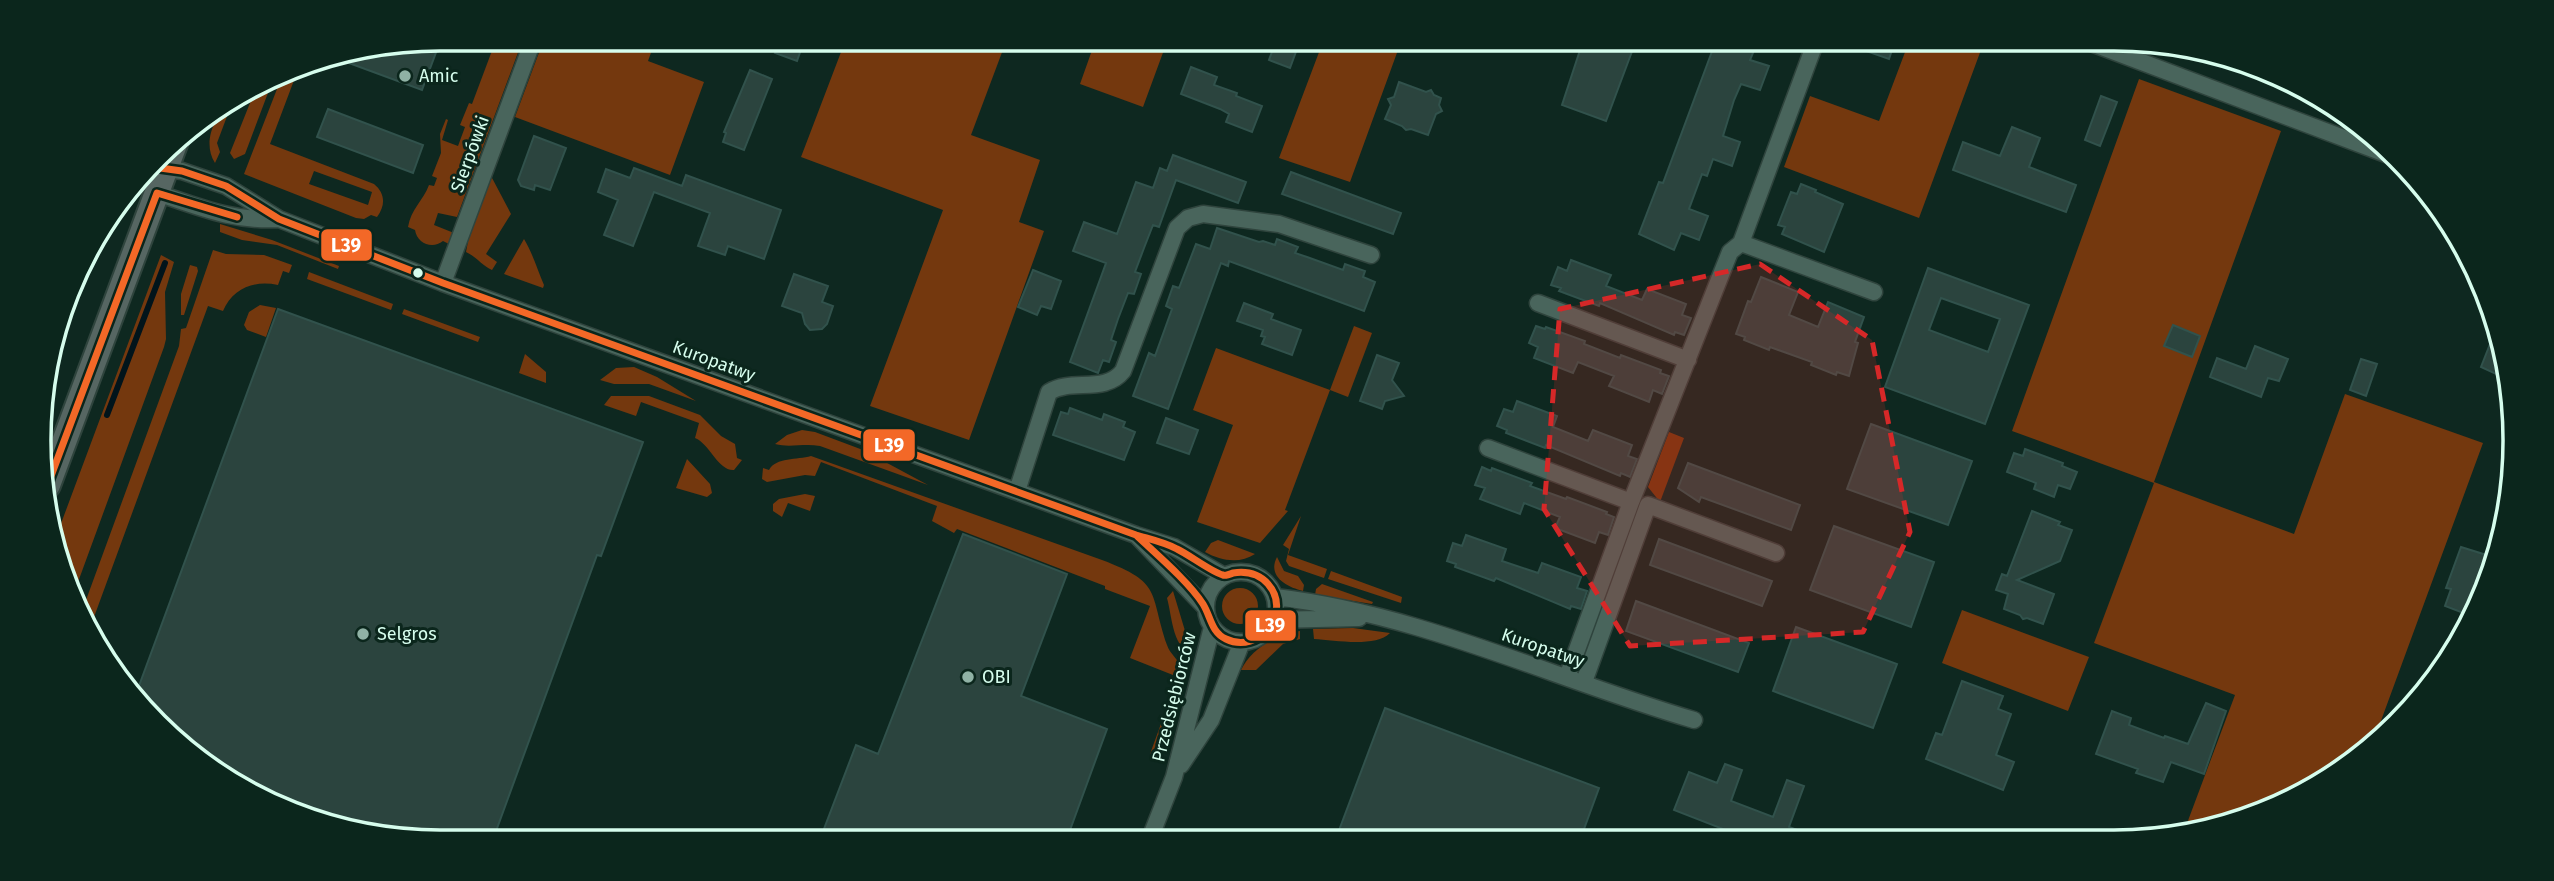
<svg xmlns="http://www.w3.org/2000/svg" width="2554" height="881" font-family="'Fira Sans',sans-serif">
<rect width="100%" height="100%" fill="#0e2820"/>
<path fill="#74380e" fill-rule="evenodd" d="M504,39H523L457,217L438,213L434,225L454,233L449,244L443,241C432,250 417,243 415,230L408,227C411,209 423,201 429,185L434,186L437,178L432,176L441,153L440,134L446,119L448,120L442,140L458,146L465,127L460,125L469,103L472,104L493,48L502,51L506,40Z
M544,39H656L648,61L704,82L670,175L515,117Z
M846,39H1007L971,135L1040,160L1019,222L1044,231L969,440L870,406L943,210L801,157Z
M1096,39H1168L1143,107L1080,84Z
M1324,39H1402L1350,182L1279,158Z
M1910,39H1985L1919,218L1784,167L1810,96L1879,121Z
M299,67L270,144L374,184C385,193 386,205 377,217L371,215L364,219L356,218L244,174L284,71ZM314,171L372,192L368,205L309,184Z
M274,77L245,154L234,159L230,153L256,88Z
M2139,79L2281,131L2154,482L2294,534L2345,394L2483,443L2371,748L2291,801L2183,834L2235,695L2094,643L2154,483L2012,431Z
M232,103L217,143L220,152L215,163C202,143 214,115 232,103Z
M491,176L511,214L486,254L497,262L492,270C481,265 477,257 466,252L469,236Z
M220,224L272,240L339,266L338,269L277,245L242,240L220,232Z
M524,239C533,254 537,269 544,285L543,288L504,274Z
M213,250L226,254L264,255L292,265L289,273L283,271L278,285C254,280 233,288 223,311L208,306L90,628L82,611L179,346L181,329L186,328Z
M161,255L174,262L165,292L166,339L164,347L74,593L53,545Z
M190,265L197,267L198,271L184,315H181V294Z
M309,272L393,304L391,310L307,279Z
M260,305L276,308L266,337L247,330L244,325L249,312Z
M404,309L480,337L478,342L402,314Z
M1354,326L1372,333L1348,397L1330,390L1285,510L1288,511L1260,543L1197,522L1233,425L1193,410L1216,348L1330,390Z
M525,354L546,372V383L519,373Z
M634,367L657,377L696,401L649,384H614L600,380L616,368Z
M611,396H649L700,415L721,436L735,444L737,458L742,460L734,470C718,471 710,444 695,438L699,423L641,402L636,416L604,405Z
M802,430L815,432L863,450L928,485L820,446C804,443 790,448 775,444L787,435Z
M1669,432L1684,438L1660,502L1648,487Z
M811,456L1102,560C1163,583 1149,592 1167,645C1170,654 1178,659 1182,668L1168,726L1158,755L1150,754L1178,677L1130,658L1150,606L1105,589V586L957,529L954,533L932,521L937,506L821,462L815,476L805,475L767,482L762,479L763,468L769,470C776,457 797,460 811,456Z
M687,459L710,484L712,493L707,497L676,488Z
M805,494L815,496L810,511L788,503L782,517L773,511V504L779,499Z
M1301,516L1288,555L1327,569L1324,578L1289,566L1286,561L1289,549L1283,545Z
M1218,540L1255,554C1240,564 1221,561 1205,552L1211,543Z
M1277,557L1284,571L1298,576L1304,585L1303,591C1286,587 1267,576 1277,557Z
M1331,571L1402,597L1401,603L1328,579Z
M1322,584L1373,602L1372,604L1315,595L1316,589Z
M1222 606a18 18 0 1 1 36 0a18 18 0 1 1-36 0Z
M1173,591L1189,644L1190,654C1172,644 1172,616 1167,598Z
M1962,610L2089,657L2068,711L1942,663Z
M1353,628L1390,633C1375,648 1334,640 1314,639L1313,629Z
M1300,631V639L1283,644L1256,670H1241C1251,649 1277,633 1300,631Z"/>
<g fill="none" stroke-linecap="round" stroke-linejoin="round">
<path stroke="#01141b" stroke-width="6" d="M107,415L165,263"/>
</g>
<path fill="#2b443e" stroke="#31524c" stroke-width="2" fill-rule="evenodd" d="M781,38H805L797,61L775,53Z
M1277,38H1301L1290,68L1269,60Z
M1584,38H1637L1606,121L1562,105Z
M1717,38H1745L1757,43L1750,60L1769,66L1760,90L1741,84L1734,100L1723,136L1740,142L1732,166L1713,159L1707,176L1702,174L1689,209L1708,216L1699,240L1681,233L1674,250L1639,234L1659,182L1663,183Z
M1871,38H1896L1889,59L1866,51Z
M423,42L438,47L422,90L338,59Z
M1191,67L1217,77L1214,85L1237,93L1236,96L1262,106L1252,132L1226,122L1229,114L1220,109L1181,94Z
M750,70L772,79L744,150L723,142L726,133L724,132Z
M1399,82L1426,92L1431,90L1434,95L1441,98L1439,105L1442,111L1436,114L1428,135L1411,129L1406,130L1402,126L1385,119L1391,105L1388,99L1394,97Z
M2101,96L2117,102L2100,146L2085,140Z
M328,109L423,145L413,173L317,137Z
M2012,127L2040,138L2029,167L2076,185L2066,212L1953,170L1963,142L2000,156Z
M534,136L566,148L550,190L535,185L534,190L521,186L518,180Z
M1173,155L1246,182L1238,203L1176,180L1159,227L1153,225L1144,248L1135,272L1141,274L1134,294L1128,293L1118,319L1111,340L1116,342L1109,362L1103,360L1098,373L1070,362L1106,263L1073,251L1084,222L1117,234L1136,182L1153,188L1160,168L1167,171Z
M634,168L682,186L686,175L781,210L764,259L728,246L725,255L698,246L710,213L654,192L633,246L604,235L618,200L598,192L606,169L630,178Z
M1291,172L1401,213L1393,234L1282,194Z
M1801,184L1816,190L1815,192L1843,204L1824,252L1782,234L1785,227L1778,225L1791,192L1797,194Z
M1217,228L1259,242L1263,241L1275,245L1277,239L1298,247L1295,253L1307,257L1343,270L1345,264L1365,271L1363,277L1375,282L1364,311L1229,261L1228,266L1221,263L1168,409L1133,396L1149,353L1155,356L1172,309L1166,306L1173,286L1179,288L1196,244L1210,249Z
M1571,260L1611,275L1606,286L1642,300L1647,289L1686,304L1682,315L1691,318L1684,335L1675,332L1674,335L1600,303L1599,306L1559,291L1561,288L1551,285L1558,267L1567,271Z
M1928,268L2029,305L1985,424L1885,387ZM1941,298L2000,319L1988,352L1929,330Z
M1033,270L1061,281L1051,309L1041,306L1037,315L1018,307Z
M794,274L828,286L822,302L833,306L827,324L822,329L810,330L805,324L802,313L782,306Z
M1761,277L1798,292L1789,315L1818,327L1828,302L1864,317L1855,342L1858,343L1849,376L1837,372L1836,375L1811,365L1812,362L1770,347L1769,350L1744,340L1745,337L1736,334L1748,301L1751,302Z
M1244,303L1273,314L1271,319L1301,330L1292,355L1262,344L1265,337L1261,336L1263,330L1237,321Z
M278,309L643,442L601,556L597,555L492,842L440,843L379,834L256,789L255,792L217,775L136,694Z
M2173,325L2200,336L2192,357L2164,346Z
M1536,326L1545,329L1546,327L1585,341L1584,344L1620,358L1621,355L1661,370L1660,373L1669,376L1662,394L1653,390L1649,402L1609,386L1614,376L1578,362L1573,373L1534,358L1538,347L1529,343Z
M2494,334L2502,359L2496,374L2481,367Z
M2255,346L2288,359L2279,381L2268,378L2261,397L2210,377L2217,358L2246,369Z
M1377,355L1399,363L1392,380L1404,396L1385,401L1382,409L1360,401Z
M2361,359L2377,364L2366,396L2350,390Z
M1517,401L1557,416L1553,427L1588,441L1593,430L1632,445L1628,456L1637,459L1630,477L1621,473L1620,476L1546,445L1545,448L1506,433L1507,430L1497,426L1504,409L1513,412Z
M1070,408L1102,420L1104,414L1125,422L1123,427L1135,432L1124,460L1053,435L1061,412L1068,414Z
M1166,418L1198,430L1189,454L1157,443Z
M1871,424L1972,461L1948,525L1847,489Z
M2025,449L2063,463L2062,466L2077,472L2070,489L2058,485L2054,497L2034,489L2036,483L2007,472L2014,453L2023,456Z
M1688,463L1800,505L1791,530L1701,497L1699,502L1678,488Z
M1482,467L1491,471L1492,468L1532,483L1530,486L1566,499L1567,497L1607,512L1606,514L1614,517L1608,535L1599,532L1595,543L1555,528L1560,517L1524,503L1520,514L1480,499L1485,488L1475,485Z
M2032,511L2060,522L2058,525L2072,530L2060,561L2017,580L2054,594L2043,624L2027,618L2023,619L2020,615L2004,609L2008,594L1996,590L2002,574L2007,576Z
M1834,526L1934,562L1911,627L1810,590Z
M963,534L1067,574L1021,696L1107,729L1066,841L819,842L856,745L878,754Z
M1466,535L1506,549L1502,561L1538,573L1542,563L1581,577L1577,588L1587,591L1581,609L1571,606L1570,609L1496,578L1494,581L1455,567L1456,564L1447,561L1453,543L1462,546Z
M1659,539L1772,581L1762,606L1650,565Z
M2461,547L2496,558L2484,588L2475,585L2466,614L2445,606L2451,589L2446,588Z
M1636,601L1749,643L1738,672L1626,631Z
M1796,627L1897,664L1873,728L1773,691Z
M1962,681L2003,696L1998,709L2011,714L1996,755L2014,762L2003,790L1926,759L1936,733L1942,735Z
M2206,703L2226,711L2204,774L2171,762L2163,782L2136,773L2138,769L2096,754L2112,711L2131,718L2129,725L2164,738L2165,736L2188,744Z
M1385,708L1599,788L1580,840L1335,841Z
M1725,764L1742,770L1731,801L1773,817L1787,780L1804,786L1789,827L1819,838V840H1733L1736,834L1674,810L1689,772L1717,783Z"/>
<g fill="none" stroke-linecap="round" stroke-linejoin="round">
<defs>
<path id="minor" d="M2078,38L2386,154
M166,169L182,171L226,186L279,219L443,283L1136,535L1174,547L1224,576
M157,193C199,207 234,222 279,219
M1741,243L1874,292
M443,283L534,38
M1538,303L1688,360
M1488,448L1631,502
M1017,491L1049,392C1072,378 1105,394 1123,371L1177,228L1188,218L1203,214L1279,224L1371,255
M1138,537L1204,606
M1206 607a35 35 0 1 1 70 0a35 35 0 1 1-70 0Z
M1275,597C1421,614 1554,679 1694,720
M1274,620L1359,618
M1567,677L1631,502L1722,272L1730,252L1741,243L1817,38
M1584,682L1648,505L1776,553
M1181,765L1211,720L1242,642
M1149,841L1174,777L1212,627"/>
<path id="primary" d="M48,485L178,136"/>
</defs>
<use href="#minor" stroke="#2f443d" stroke-width="19"/>
<use href="#primary" stroke="#2f443d" stroke-width="28"/>
<use href="#minor" stroke="#49655c" stroke-width="16"/>
<use href="#primary" stroke="#566662" stroke-width="24"/>
<defs>
<path id="bus-1" d="M153,167L182,171L226,186L279,219L443,283L1136,535
M48,484L157,193L237,217
M1136,535C1149,539 1164,542 1177,549C1188,554 1213,573 1223,575C1225,576 1231,574 1233,573C1246,571 1259,574 1268,584C1293,612 1259,655 1226,639C1211,632 1211,617 1203,604C1189,582 1156,554 1136,535Z"/>
</defs>
<use href="#bus-1" stroke="#0b261c" stroke-width="12"/>
<use href="#bus-1" stroke="#f36827" stroke-width="7"/>
</g>
<path fill="#d62828" fill-opacity="0.2" stroke="#d62828" stroke-width="5" stroke-dasharray="14 9" stroke-linejoin="round" d="M1760,264L1872,340L1910,532L1863,632L1630,646L1544,509L1560,309Z"/>
<g fill="#90b2a5" stroke="#0b261c" stroke-width="2.5">
<circle cx="405" cy="76" r="7"/>
<circle cx="363" cy="634" r="7"/>
<circle cx="968" cy="677" r="7"/>
</g>
<circle fill="#d6fded" stroke="#0b261c" stroke-width="2.5" cx="418" cy="273" r="6"/>
<g text-anchor="middle" dominant-baseline="central" stroke-width="6" stroke-linejoin="round" paint-order="stroke">
<g font-size="18" fill="#d6fded" stroke="#0b261c" text-anchor="start">
<text x="419" y="76">Amic</text>
<text x="377" y="634">Selgros</text>
<text x="982" y="677">OBI</text>
</g>
<g font-size="18" fill="#d6fded" stroke="#0b261c">
<text transform="translate(470 154) rotate(-70)">Sierpówki</text>
<text transform="translate(714 361) rotate(20)">Kuropatwy</text>
<text transform="translate(1543 648) rotate(19)">Kuropatwy</text>
<text transform="translate(1174 697) rotate(-76)">Przedsiębiorców</text>
</g>
</g>
<path d="M0 0H2554V881H0ZM440 51H2114A389 389 0 0 1 2503 440V441A389 389 0 0 1 2114 830H440A389 389 0 0 1 51 441V440A389 389 0 0 1 440 51Z" fill="#0b261c" fill-rule="evenodd"/>
<path fill="none" stroke="#d6fded" stroke-width="3.5" d="M440 51H2114A389 389 0 0 1 2503 440V441A389 389 0 0 1 2114 830H440A389 389 0 0 1 51 441V440A389 389 0 0 1 440 51Z"/>
<g stroke="#0b261c" stroke-width="2.5">
<rect x="320" y="228" width="53" height="34" rx="7" fill="#f36827"/>
<rect x="862" y="428" width="54" height="34" rx="7" fill="#f36827"/>
<rect x="1244" y="609" width="53" height="33" rx="7" fill="#f36827"/>
</g>
<g font-size="19" text-anchor="middle" font-weight="bold" fill="#fff">
<text x="346" y="252">L39</text>
<text x="889" y="452">L39</text>
<text x="1270" y="632">L39</text>
</g>
</svg>
